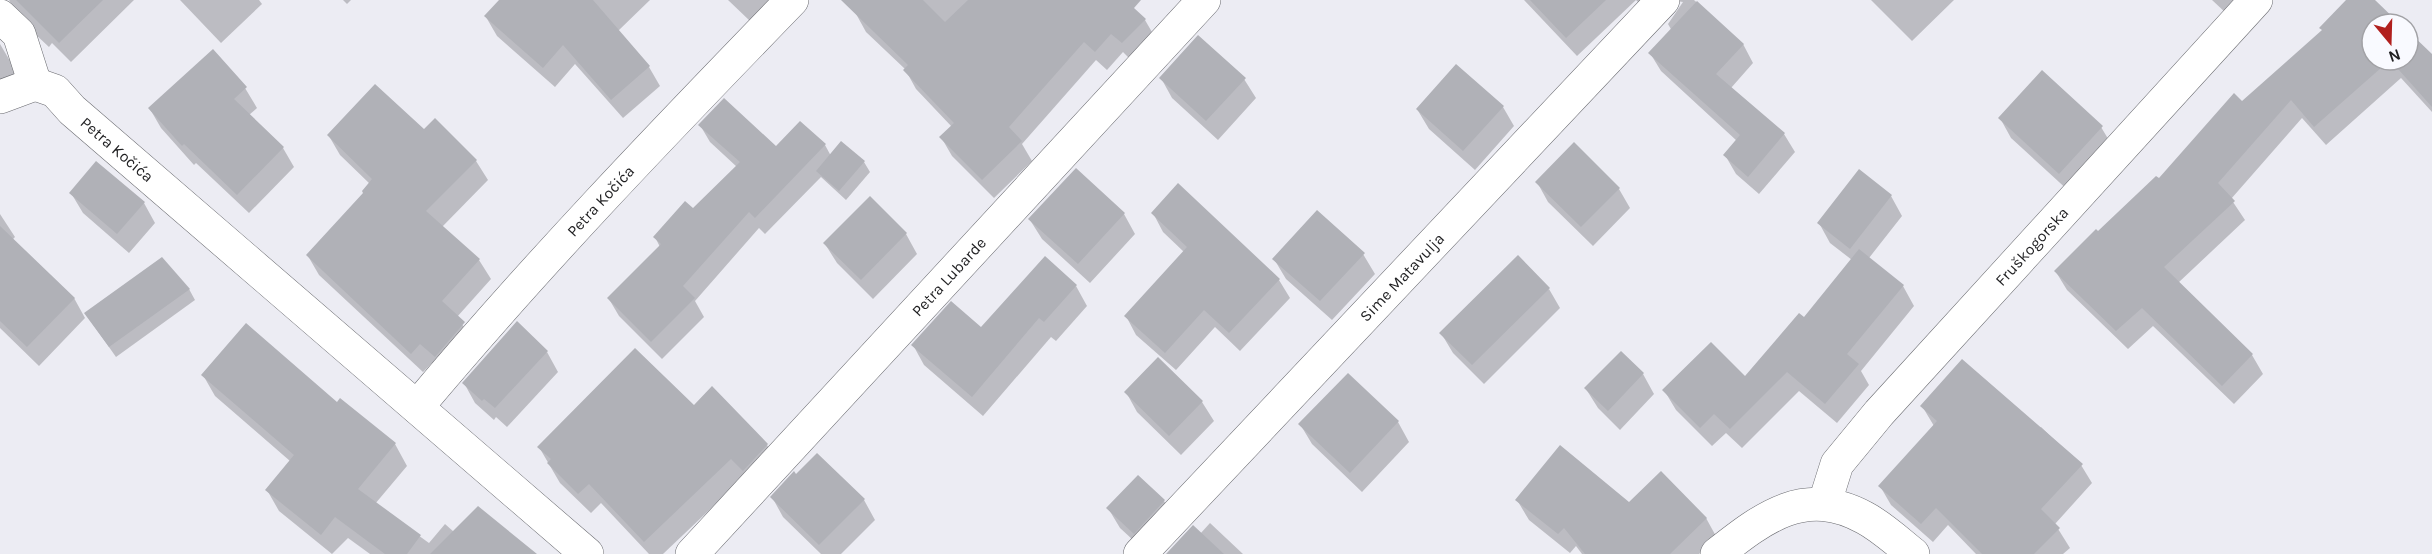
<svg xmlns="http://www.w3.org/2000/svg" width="2432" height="554" font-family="Karla,sans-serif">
<rect width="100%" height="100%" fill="#ececf3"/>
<path fill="#0003" d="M9,0H134L71,62L52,43L49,47L19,19Z
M180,0H259L262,4L221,43Z
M343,0H351L347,4Z
M501,0H650L618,31L649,67L660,86L623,118L575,64L555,87L497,36L486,17Z
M728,0H771L750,21Z
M867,0H1122L1145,20L1156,39L1133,62L1123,52L1107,70L1096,60L1022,144L1032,161L994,198L952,156L941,137L952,127L916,89L905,69L866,32L855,12Z
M1524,0H1636L1577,56Z
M1636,0H1694L1743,44L1753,63L1731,88L1784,134L1795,152L1759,194L1736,174L1725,155L1737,141L1661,71L1650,53L1672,31L1668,24L1683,2L1669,0L1651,15Z
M1871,0H1954L1912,41Z
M2212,0H2239L2227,14Z
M2348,0H2373L2398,24H2372V60H2408V33L2432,56V112L2401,78L2326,145L2302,118L2231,199L2245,220L2178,283L2252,355L2263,374L2234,404L2153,326L2128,349L2067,290L2056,272L2323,31Z
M0,44L13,66L18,81L0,101Z
M1161,78L1244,79L1256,98L1218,140L1172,98Z
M245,88L257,108L249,115L283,148L294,167L249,213L196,163L194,165L161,128L150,109Z
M1503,107L1514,126L1475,170L1429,129L1417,109Z
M2000,118L2101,127L2113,147L2071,193L2011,138Z
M700,125L776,148L825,145L831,156L864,162L870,172L846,200L821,177L765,234L759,228L695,301L704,317L662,359L619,316L609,299L660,247L655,237L693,210L737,167L710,142Z
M424,132L476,161L488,180L442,227L479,260L491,279L457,317L475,343L447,376L432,363L423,372L319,275L308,256L365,193L370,184L340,155L329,136Z
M1537,182L1619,189L1630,208L1593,246L1548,202Z
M1178,185L1279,280L1290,298L1240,351L1215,327L1176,370L1136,335L1126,316L1184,252L1163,232L1153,213Z
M71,193L144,203L155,223L129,253L83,213Z
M1891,196L1902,216L1869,258L1903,286L1914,306L1861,371L1869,385L1837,423L1799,391L1742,448L1726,433L1712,446L1676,410L1664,390L1745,378L1804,319L1852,260L1830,243L1819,223Z
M0,214L15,237L12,240L74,298L85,318L39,366L0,328Z
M1124,214L1135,234L1090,283L1042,239L1030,220Z
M906,234L917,254L873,299L837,263L825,244Z
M1363,254L1375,274L1332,320L1286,279L1274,259Z
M1076,286L1087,306L1056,341L1051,337L983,416L924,365L913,345L981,329Z
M189,289L195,300L116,357L92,323Z
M1549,289L1560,308L1484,384L1453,353L1441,333Z
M547,352L558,372L507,427L496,417L494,420L475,403L464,383Z
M1643,374L1654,394L1620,430L1598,408L1586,389Z
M203,375L337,404L395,444L407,466L375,504L429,543L445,524L454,532L534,554H370L348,538L332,554L279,511L267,490L290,461L215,396Z
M1348,375L1398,422L1409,442L1362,492L1312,444L1300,424Z
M1126,392L1202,402L1214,421L1181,455L1137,412Z
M1922,406L2038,429L2041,427L2081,465L2092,483L2055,524L2070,548L2063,554H1976L1948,525L1933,542L1891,505L1880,486L1934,426Z
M694,407L767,445L778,465L743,478L663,554H649L601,503L591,513L560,483L539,447Z
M772,497L864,500L875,520L841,554H821L783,517Z
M1517,500L1629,504L1706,518L1717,538L1699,554H1582L1576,546L1570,553L1529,520Z
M1164,501L1176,521L1146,552L1120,528L1108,508Z
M1210,523L1243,554H1168L1200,534Z"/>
<path fill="#b0b1b7" d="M16,0H103L59,43Z
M499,0H593L650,66L611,100L563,45L543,68L484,16Z
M841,0H923L945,22L968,0H1141L1134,8L1146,19L1122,43L1111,34L1095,52L1084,42L1009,127L1022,141L982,180L939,137L954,123L903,70L908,65Z
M1530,0H1606L1566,38Z
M2346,0H2375L2400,24H2372V60H2390L2314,127L2291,100L2218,183L2235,201L2164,267L2253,354L2222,386L2142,308L2116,331L2054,271L2096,229L2098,231L2156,176L2159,178L2234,93L2242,101L2322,30L2319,28Z
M1697,1L1744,44L1716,74L1785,133L1748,177L1723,155L1740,135L1648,53Z
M2408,31L2432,54V107L2390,60H2408Z
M1198,35L1246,78L1206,121L1159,78Z
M213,49L247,87L234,99L284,147L237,195L184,144L182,146L148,108Z
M1456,64L1504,106L1463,151L1416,109Z
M2042,70L2103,126L2059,174L1998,118Z
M375,84L424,129L435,118L477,160L426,211L480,259L442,301L465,322L435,357L420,344L411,354L306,255L363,193L362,191L372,179L327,135Z
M724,98L776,146L800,121L826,144L755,218L749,212L683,286L695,298L651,342L607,298L661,244L653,237L685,201L693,208L740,162L698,125Z
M841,141L865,161L839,191L816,171Z
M1574,142L1620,188L1581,227L1535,182Z
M96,161L145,202L117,234L69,193Z
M1076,168L1125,213L1078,264L1028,219Z
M1859,169L1892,195L1850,249L1817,223Z
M1178,183L1280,279L1229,333L1204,310L1165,353L1124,316L1187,247L1151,213Z
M870,196L907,233L861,280L823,243Z
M1317,210L1365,253L1320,301L1272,259Z
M0,226L75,298L27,347L0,321Z
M1859,249L1904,285L1847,354L1859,364L1825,404L1787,372L1730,429L1714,414L1700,428L1662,390L1711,342L1745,376L1799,313L1804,317Z
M1518,255L1550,288L1472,365L1439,333Z
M1045,256L1077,285L1044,322L1039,318L972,397L911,345L951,301L981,327Z
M162,257L190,289L109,347L84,313Z
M517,321L548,351L495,408L484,399L482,401L462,383Z
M246,323L337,402L340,398L396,443L358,489L421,535L407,554H385L335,517L321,535L265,490L294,455L201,375Z
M635,348L694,405L712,386L768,444L743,471L731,459L644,542L589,484L578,494L547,463L551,459L537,447Z
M1621,351L1644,373L1608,411L1584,388Z
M1158,357L1203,401L1169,436L1124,392Z
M1962,359L2083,464L2041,509L2060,528L2034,554H1982L1936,508L1921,524L1878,486L1937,421L1920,406Z
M1348,373L1399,421L1350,473L1298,424Z
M1560,445L1629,502L1661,471L1707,518L1670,554H1585L1564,528L1558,534L1515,500Z
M817,453L865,499L819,545L770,497L794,471L796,474Z
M1138,475L1165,500L1134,534L1106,508Z
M478,506L537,554H430Z
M1193,525L1224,554H1166Z"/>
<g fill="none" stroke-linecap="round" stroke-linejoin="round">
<defs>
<g id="minor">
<path d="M0,16L19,34L35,84"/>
<path id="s1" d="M0,97L35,84L55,91L72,110L587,554"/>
<path id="s2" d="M417,407C535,266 663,133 792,0"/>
<path id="s3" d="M1825,502L1837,464L1879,413L2256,0"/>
<path id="s4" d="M692,554L1204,0"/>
<path id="s5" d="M1140,554L1663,0"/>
<path d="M1717,554C1764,517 1805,485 1865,518C1882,527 1898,542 1913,554"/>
</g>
</defs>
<use href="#minor" stroke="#6a6b70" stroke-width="34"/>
<use href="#minor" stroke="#fff" stroke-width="33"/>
</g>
<g text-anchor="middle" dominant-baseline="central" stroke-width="5" stroke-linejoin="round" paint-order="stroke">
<g font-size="16" fill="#1f1f21" stroke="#f9faff">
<text stroke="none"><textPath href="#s1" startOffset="144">Petra Kočića</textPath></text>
<text stroke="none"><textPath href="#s2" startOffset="276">Petra Kočića</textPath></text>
<text stroke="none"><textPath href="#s3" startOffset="332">Fruškogorska</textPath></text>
<text stroke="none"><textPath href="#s4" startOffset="378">Petra Lubarde</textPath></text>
<text stroke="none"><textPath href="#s5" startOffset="381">Sime Matavulja</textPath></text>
</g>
</g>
<g transform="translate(2390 42) rotate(161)"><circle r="28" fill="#f9faff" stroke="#a2a2a6" stroke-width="1.5"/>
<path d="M0-4.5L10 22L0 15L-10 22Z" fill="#b1201e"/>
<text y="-9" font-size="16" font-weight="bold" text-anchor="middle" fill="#1f1f21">N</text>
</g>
</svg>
